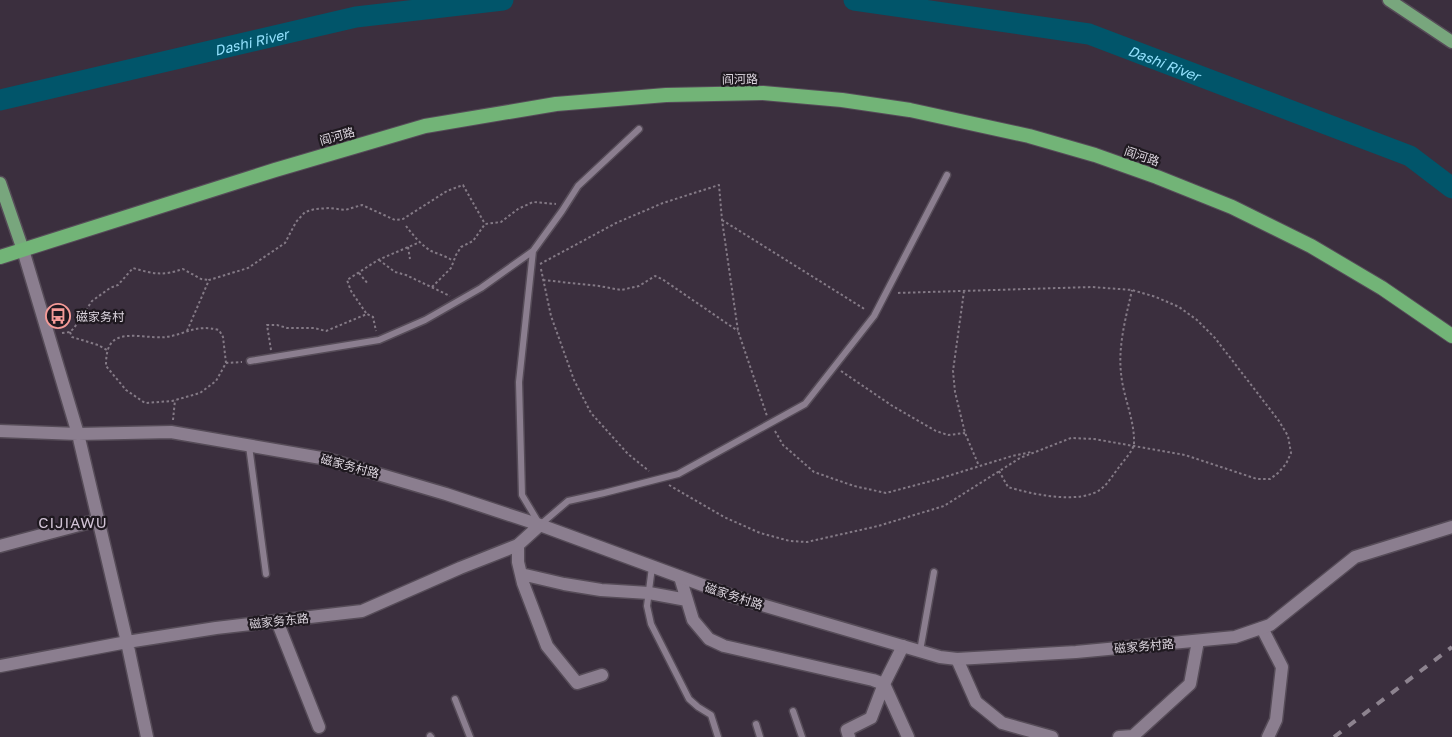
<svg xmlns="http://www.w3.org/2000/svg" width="1452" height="737" font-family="'Golos Text','Noto Sans SC',sans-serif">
<rect width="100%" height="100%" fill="#3b2f3e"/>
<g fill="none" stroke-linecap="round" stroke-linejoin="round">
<g stroke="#01556a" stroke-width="21">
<path id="s1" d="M854,0L1089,34L1410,156L1452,188"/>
<path id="s2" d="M0,100L356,17L503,0"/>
</g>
<defs>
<path id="service" d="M639,129L578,186L562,211L533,251L519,382L522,495L540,525L568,501L604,493L678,474L805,404L874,316L947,175
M250,361L379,340L425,320L481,288L533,251
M249,446L266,574
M652,567L647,606L651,624L689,699L698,707L711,715L718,737
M920,651L934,572
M455,699L470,737
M793,711L802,737
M756,724L760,737
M430,736L431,737"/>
<path id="minor" d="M518,545V562L523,583L547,646L577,683L602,675
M0,546L98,520
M521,574L564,584L601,590L649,593L687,600
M680,577L693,620L709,639L724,646L873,680L884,684L908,737
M277,621L319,727
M1262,628L1282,667L1276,720L1268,737
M957,659L976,702L1002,723L1052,737
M849,737L847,730L871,718L884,684L903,646
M1119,737L1133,736L1190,684L1198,641"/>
<path id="tertiary" d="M23,250L78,434L127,642L147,737
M0,431L78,434L171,432L327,459L446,494L540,525L735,597L940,657L957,659L1076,652L1235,637L1270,625L1355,557L1452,527
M0,666L127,642L216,628L362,611L460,568L518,545L540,525"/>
<path id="primary" d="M1389,0L1452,42
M0,183L23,250"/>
<path id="trunk" d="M0,257L275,170L425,126L556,104L666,95L763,93L842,100L910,110L1029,136L1095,155L1157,177L1232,207L1311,246L1382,288L1452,336"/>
</defs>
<use href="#service" stroke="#564c58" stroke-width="9"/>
<use href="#minor" stroke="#564c58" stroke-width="15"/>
<use href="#tertiary" stroke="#564c58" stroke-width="15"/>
<use href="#primary" stroke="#564c58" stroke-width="15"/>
<use href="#trunk" stroke="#564c58" stroke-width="16"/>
<path stroke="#847a86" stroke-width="2" stroke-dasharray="2.5 2.5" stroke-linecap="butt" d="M722,220L866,310
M406,226C413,235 421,245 431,251C438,254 446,256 453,261
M408,247L410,259
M379,260L395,272L406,275L450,296
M540,264L616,223L663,203L719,185L722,220L738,331L767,416
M541,269L551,316L574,380L591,413L628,454L649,471
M359,273L368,284
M543,280L599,286L621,290L639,286L655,276L662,279L738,331
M432,287L451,268L456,255L461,247L473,241L485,224L501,222L518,209L533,202L556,204
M964,291L953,371L955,392L965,433L979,466
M366,313L351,291L347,280L378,260L420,242
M187,331L209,280L248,268L285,243L296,222L305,212L315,209L330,208L345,210L362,205L395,220L403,219L447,191L463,185L485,224
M70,332L72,337L98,345L107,350
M62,333L70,332L74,328L92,301L110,288L118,285L133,268C153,274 163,276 183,269L201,279L209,280
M271,350L267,325H277L287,328H314L326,331L367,314L373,317L376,331
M226,363L223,337L219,330C195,324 187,334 166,337C152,339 129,332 116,339C107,344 106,356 106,366L126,390L145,403L172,401L200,393L216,381L226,363L242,362
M841,371L891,405L936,431L948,435L965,433
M173,420L175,400
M775,431L783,445L814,472L854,486L886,493L935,480L1012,456L1031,452
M999,471L1008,487C1031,494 1080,505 1101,489C1108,484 1114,473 1120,466C1124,460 1133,451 1134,444C1135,420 1123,397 1121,373C1118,345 1126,317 1132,290
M669,485L724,517L760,533L790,541L807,542L878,526L944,506L1020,458L1071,438L1094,439L1185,455L1257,479H1270L1278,473L1286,464L1291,453L1288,436L1279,421L1215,338L1197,320L1179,307L1156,297L1132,290L1092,287L896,293"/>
<use href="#service" stroke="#8b7e8f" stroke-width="6"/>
<use href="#minor" stroke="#8b7e8f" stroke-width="12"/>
<use href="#tertiary" stroke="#8b7e8f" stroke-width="12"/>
<use href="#primary" stroke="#78a67d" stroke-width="12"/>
<use href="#trunk" stroke="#72b477" stroke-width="14"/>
<path stroke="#8d838f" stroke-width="4" stroke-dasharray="9 9" stroke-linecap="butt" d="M1334,737L1452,647"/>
</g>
<defs>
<symbol id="bus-ring" viewBox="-11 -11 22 22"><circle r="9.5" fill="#1f1920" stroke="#f59b98" stroke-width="1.5"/><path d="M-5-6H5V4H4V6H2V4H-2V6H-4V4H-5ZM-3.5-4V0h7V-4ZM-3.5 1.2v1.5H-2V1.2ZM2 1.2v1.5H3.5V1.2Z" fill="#f59b98"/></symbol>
</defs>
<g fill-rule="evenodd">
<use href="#bus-ring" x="44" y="302" width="28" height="28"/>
</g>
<g text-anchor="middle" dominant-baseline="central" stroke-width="4.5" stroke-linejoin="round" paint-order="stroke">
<g font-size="12" fill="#ddd6df" stroke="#1f1920">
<text transform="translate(740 79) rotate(-1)">阎河路</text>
<text transform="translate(337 136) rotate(-16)">阎河路</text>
<text transform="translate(1142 156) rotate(19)">阎河路</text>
<text transform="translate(350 466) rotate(15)">磁家务村路</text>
<text transform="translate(734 596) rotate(18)">磁家务村路</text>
<text transform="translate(279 621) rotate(-6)">磁家务东路</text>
<text transform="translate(1144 646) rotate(-5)">磁家务村路</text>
</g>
<g font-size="12" fill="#ddd6df" stroke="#1f1920" text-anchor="start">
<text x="76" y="316">磁家务村</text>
</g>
<g font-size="14" font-style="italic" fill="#94e2fe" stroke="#1f1920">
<text stroke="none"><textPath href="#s2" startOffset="258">Dashi River</textPath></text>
<text stroke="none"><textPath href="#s1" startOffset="318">Dashi River</textPath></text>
</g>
<g font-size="15" letter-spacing="1" fill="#d1c3d5" stroke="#1f1920">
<text x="73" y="522">CIJIAWU</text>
</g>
</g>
</svg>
